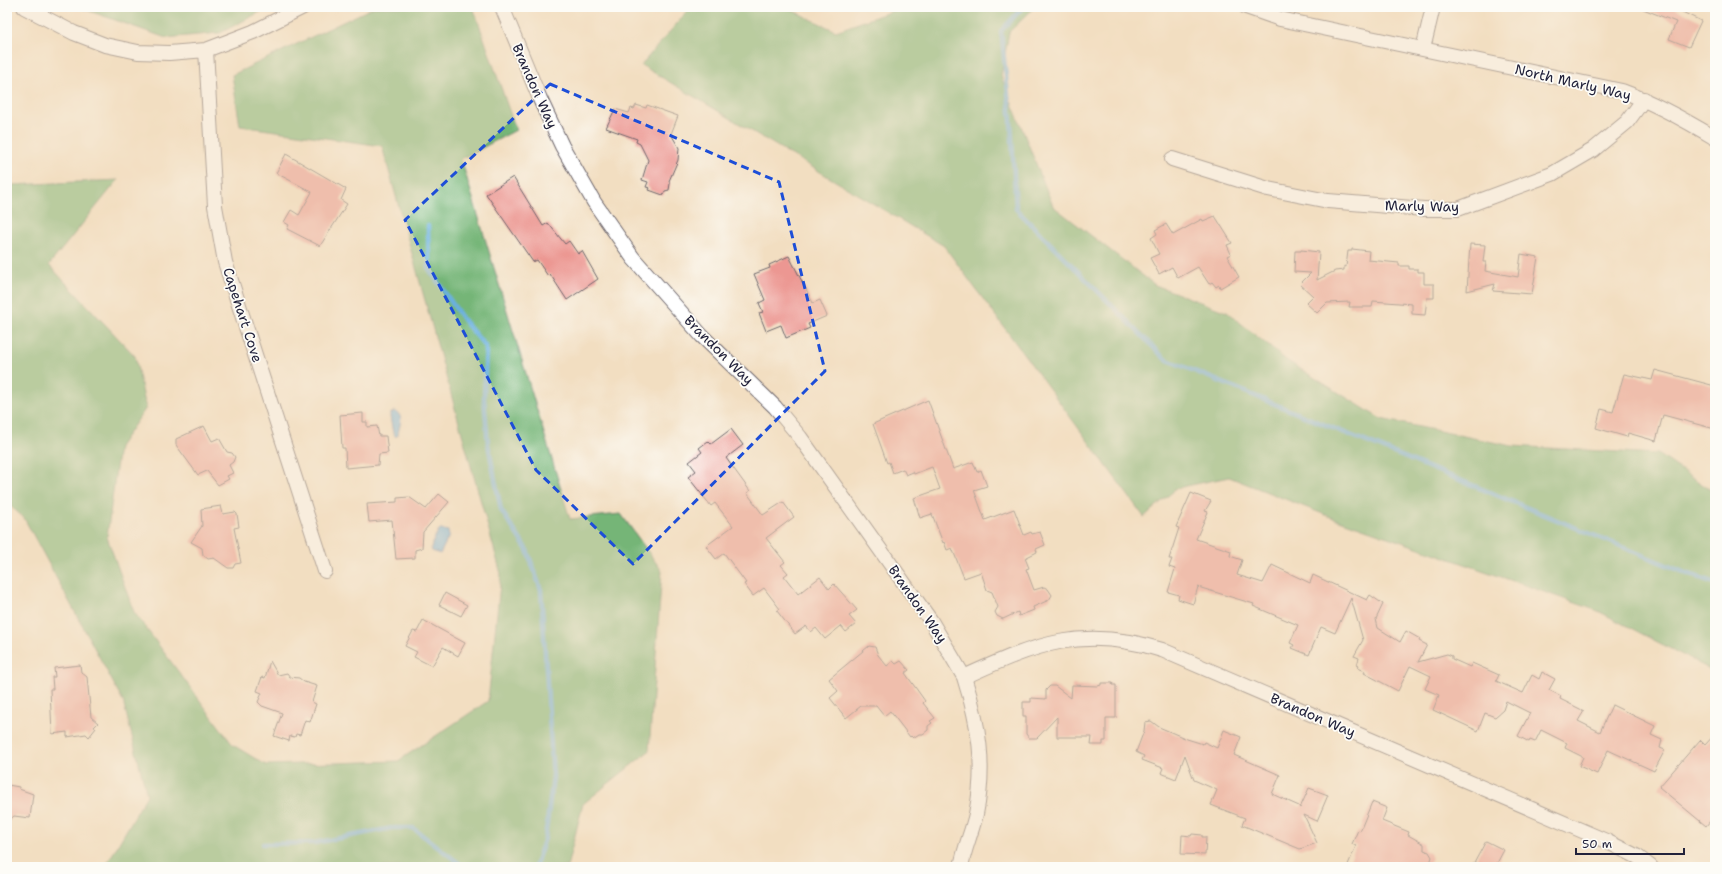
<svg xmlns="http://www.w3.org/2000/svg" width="1722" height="874" font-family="'Shantell Sans',sans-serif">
<rect width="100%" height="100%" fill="#fdfcf7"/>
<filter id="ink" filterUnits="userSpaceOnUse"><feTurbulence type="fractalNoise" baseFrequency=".025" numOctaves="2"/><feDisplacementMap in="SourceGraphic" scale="8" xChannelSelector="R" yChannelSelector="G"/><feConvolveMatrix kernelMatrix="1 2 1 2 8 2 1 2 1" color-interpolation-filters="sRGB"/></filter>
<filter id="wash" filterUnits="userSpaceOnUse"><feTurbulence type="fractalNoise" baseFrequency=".012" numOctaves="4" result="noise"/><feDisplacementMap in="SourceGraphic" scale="16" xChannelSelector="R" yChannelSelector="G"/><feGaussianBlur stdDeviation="0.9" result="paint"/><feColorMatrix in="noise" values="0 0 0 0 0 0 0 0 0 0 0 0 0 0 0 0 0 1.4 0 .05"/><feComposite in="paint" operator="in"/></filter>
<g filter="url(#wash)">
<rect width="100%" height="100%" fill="#f2dec1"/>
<path fill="#74b577" stroke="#4b6c59" d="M78,7H270L220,33L166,38Z
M374,7H473L516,130L461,159L570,519L621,514L662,571L649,751L583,804L567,867H105L147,795L123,701L24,518L7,503V192L12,185L118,180L49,265L135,356L146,408L119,447L107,537L134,612L233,745L266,765L398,761L488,701L501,574L382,146L240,126L232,75Z
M691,7H785L836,31L903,7H1035L1009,32L1001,76L1053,206L1155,285L1227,312L1286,360L1381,419L1512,446L1658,454L1715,493V672L1598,611L1328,516L1229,477L1177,488L1144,517L944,246L641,65Z"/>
<path fill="#6ab0e0" stroke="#46698e" d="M395,411C405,417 399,425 398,435L396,437L393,433L390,417V414Z
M440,529L448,531L449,536L440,554L432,551L431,548C433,542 435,535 440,529Z"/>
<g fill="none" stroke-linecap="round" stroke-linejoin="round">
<path stroke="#6ab0e0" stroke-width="4.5" d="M1023,7L1001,31L1011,121L1016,209L1165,359L1686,573L1715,583
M428,226L429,269L464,321L486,347L484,397L488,444L501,510L527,550L541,590L553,777L545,838L535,867
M263,844L314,843L392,828H413L464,867"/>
</g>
<g id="blocks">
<path fill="#ec9792" d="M1638,7H1672L1701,21L1689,47L1669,39L1676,22Z
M636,105L646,108L647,105L678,116L671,134L679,148L678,160L669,181L670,184L669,190L665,191L663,195L649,190L650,188L646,187L648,182L642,180L648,160L640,144L636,142L637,139L606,128L615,109L629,113L631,108L634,109Z
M286,154L346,189L341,200L347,204L320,246L287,229L289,225L284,222L291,210L299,215L312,192L276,173Z
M513,177L543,226L548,223L565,244L569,241L578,254L582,251L598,279L567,300L550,274L548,276L537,260L533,262L486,194Z
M1215,216L1232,243L1227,245L1231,254L1227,256L1239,277L1220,288L1219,285L1216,287L1212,282L1209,284L1198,267L1178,278L1172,267L1159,274L1150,258L1159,254L1151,238L1157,234L1155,230L1166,224L1173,235L1202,219L1203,221Z
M1470,244L1485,245L1483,262H1486L1485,271L1518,277L1521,254L1538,257L1532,294L1493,291L1495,284L1467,291Z
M1352,249L1369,251L1368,260L1399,263V266H1409V269H1418V272H1424V284H1434V298H1427L1425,315L1412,314V304L1373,301L1372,307H1349L1350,302L1327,303L1317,313L1306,303L1313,296L1300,284L1311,273L1294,272L1295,251H1301V250L1319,252L1317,280L1335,271L1344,270V266L1346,267L1348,251H1352Z
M789,256L813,303L820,300L827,316L808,324L810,328L786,338L781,325L766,331L759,313L763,312L759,303L765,300L754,274L770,268L769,265Z
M1655,370L1715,386V429L1663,415L1656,441L1628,433L1627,437L1596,428L1601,409L1613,412L1624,374L1652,380Z
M928,400L953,469L973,462L977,472L981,470L987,486L974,490L985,520L1014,509L1024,535L1031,532L1032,534L1040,532L1045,545L1036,549L1037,552L1025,558L1029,568L1026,569L1034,590L1044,587L1048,589L1052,595L1049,600L1033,607L1034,610L1019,616L1018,612L1003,619L997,616L995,612L998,607L992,592L987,590L981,572L964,578L952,548L947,550L944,542L943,543L932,514L920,518L914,498L940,489L932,467L914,474L913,472L906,475L903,469L893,473L889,462L887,463L873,424Z
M363,413V422H367V427L377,426L379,436H386L388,453L379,454L378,465L346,468L345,448H342L340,415Z
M204,426L212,441L219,438L227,452L232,453L235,457L233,462L229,465L233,473L227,476L229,479L218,485L207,471L198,475L176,445V439Z
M731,429L743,445L726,458L750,491L747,493L763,515L783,502L794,517L766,538L785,562L781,565L788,573L784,576L798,594L820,577L829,589L834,584L857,610L849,616L856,624L846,632L841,626L825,639L816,628L811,632L806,626L795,634L777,611L780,609L764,588L753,596L744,584L746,583L724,553L716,559L706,546L733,526L715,503L711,506L688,477L696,471L689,462L702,452L699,448L708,441L711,444Z
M1191,493L1211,501L1205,511L1208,512L1196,539L1231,551L1230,556L1242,560L1237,575L1263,583L1272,565L1310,583L1313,575L1367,600L1370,595L1383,604L1376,619L1378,628L1400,642L1406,631L1420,639L1419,641L1427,645L1418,662L1447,654L1452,656V659L1470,667L1472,663L1499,675L1496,681L1523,693L1532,675L1539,679L1542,672L1555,679L1549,690L1561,696L1560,699L1584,711L1578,721L1600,732L1612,705L1655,726L1651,735L1662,740L1660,748L1665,750L1654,771L1608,750L1597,774L1579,766L1583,757L1565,748L1567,743L1541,730L1535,742L1530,740L1529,742L1518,736L1530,713L1506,701L1503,710L1495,717L1485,713L1478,731L1433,710L1439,695L1425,689L1431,676L1410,666L1398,691L1364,673L1365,671L1358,668L1359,666L1357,665L1359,658L1354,656L1363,640L1351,598L1335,633L1321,627L1309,655L1292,648L1294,645L1290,643L1298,625L1253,606L1254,604L1198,587L1193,604L1178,599L1179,595L1168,592L1175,569L1169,567L1172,559H1169L1179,528L1176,527Z
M439,494L449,502L423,532L422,548L415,550V558L396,559L392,520L369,522L367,504L397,502V498L409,497L426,509Z
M221,506L223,514L235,512L237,514L239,527L234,528L241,563L235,564L233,568H228L214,558L208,559L203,555L202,548L191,542L202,526L201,509Z
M445,593L467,605L461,616L439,605Z
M423,620L465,643L458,656L443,647L432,666L414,657L417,652L405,646L413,631L417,632Z
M869,646L875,647L878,655L887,666L893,661L896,664L901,661L909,670L905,673L925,701L923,703L935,718L930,721L932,723L928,726V730L923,734H919L913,738L911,736L910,737L890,711L884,716L876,706H861L846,718L830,698L838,691L829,679Z
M270,661L278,675L287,673L290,677L299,678L304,682L317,686L312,702L316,704L310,722L305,720L300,735L296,734L295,737L290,736L289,741L274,736L282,713L262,706L258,702L262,693L257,691L262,677L265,678Z
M80,665L81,672L87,677L91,717L98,723L94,727L96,728L89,737L86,734L67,737V732L52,734L50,689H53L52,677H55L54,668Z
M1101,683H1113L1112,685H1116V718H1106V741H1103V745H1091L1092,737H1057V717L1037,738H1029L1026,734V716H1023V702H1031V698L1046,699V690L1050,686H1055L1071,698L1072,685L1098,686L1101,685Z
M1151,721L1159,727L1187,739L1203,744L1204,742L1217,748L1224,730L1241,737L1234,755L1280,775L1272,794L1299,806L1300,808L1309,788L1328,795L1317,821L1304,815L1317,843L1300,849L1242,825L1245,818L1211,805L1217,790L1194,780L1185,755L1176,779L1161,773L1163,768L1142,760L1144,756L1136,752L1144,731L1145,722Z
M1715,734V815L1706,826L1659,787L1700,740L1705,745Z
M8,785L19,787V789L33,794L30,818L14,816L7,822Z
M1372,802L1387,808L1382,821L1409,832L1408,835L1424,844V850L1429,852L1432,857L1430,863L1420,867H1347L1356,846L1352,844L1358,830L1360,831Z
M1192,834L1202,835V837H1206L1205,855L1181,854L1182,835L1191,836Z
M1486,841L1504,850L1495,867H1472Z"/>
</g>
</g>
<g filter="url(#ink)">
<use href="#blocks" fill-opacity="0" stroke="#6b646a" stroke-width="1"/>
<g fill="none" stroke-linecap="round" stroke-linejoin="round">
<defs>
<path id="minor" d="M24,7L74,33L105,45L138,52L169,53L206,50L253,32L303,7
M502,7L540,99L562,146L594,202L633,258L702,336L775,407L800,437L931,621L964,677
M1246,7L1280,19L1622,91C1655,103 1685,120 1715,138
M1423,49L1433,7
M206,50L215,206L225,262L325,571
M1172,159L1268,189L1328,201L1424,209H1458L1552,174L1593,150L1627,122L1644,99
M961,867C964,849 972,832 976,814C986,765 979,724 964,677C1036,644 1083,625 1162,650L1606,841L1638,857L1651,867"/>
</defs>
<use href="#minor" stroke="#6b646a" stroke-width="16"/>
<use href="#minor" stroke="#fff" stroke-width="14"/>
</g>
</g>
<path d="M0 0H1722V874H0ZM550,84L779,182L825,371L633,564L536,470L405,220Z" fill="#f2dec1" fill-opacity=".55" fill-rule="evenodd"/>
<path fill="none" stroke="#1d4ed8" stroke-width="3" stroke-dasharray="8 5" stroke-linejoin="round" d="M550,84L779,182L825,371L633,564L536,470L405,220Z"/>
<g text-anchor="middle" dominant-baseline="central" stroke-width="3.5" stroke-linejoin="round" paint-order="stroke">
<g font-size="14" fill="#22223b" stroke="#fdfcf7">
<text transform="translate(1573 82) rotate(13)">North Marly Way</text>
<text transform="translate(535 86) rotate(66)">Brandon Way</text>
<text transform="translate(1422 206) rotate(1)">Marly Way</text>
<text transform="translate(243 315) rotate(72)">Capehart Cove</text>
<text transform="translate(719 350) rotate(45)">Brandon Way</text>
<text transform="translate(918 604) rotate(55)">Brandon Way</text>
<text transform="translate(1313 715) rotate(23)">Brandon Way</text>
</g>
</g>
<rect width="1722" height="874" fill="none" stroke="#fdfcf7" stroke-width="24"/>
<path d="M1576 848v6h108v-6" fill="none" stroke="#22223b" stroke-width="2"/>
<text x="1582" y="848" font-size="12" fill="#22223b" stroke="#fdfcf7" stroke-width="3" paint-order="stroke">50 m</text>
</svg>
